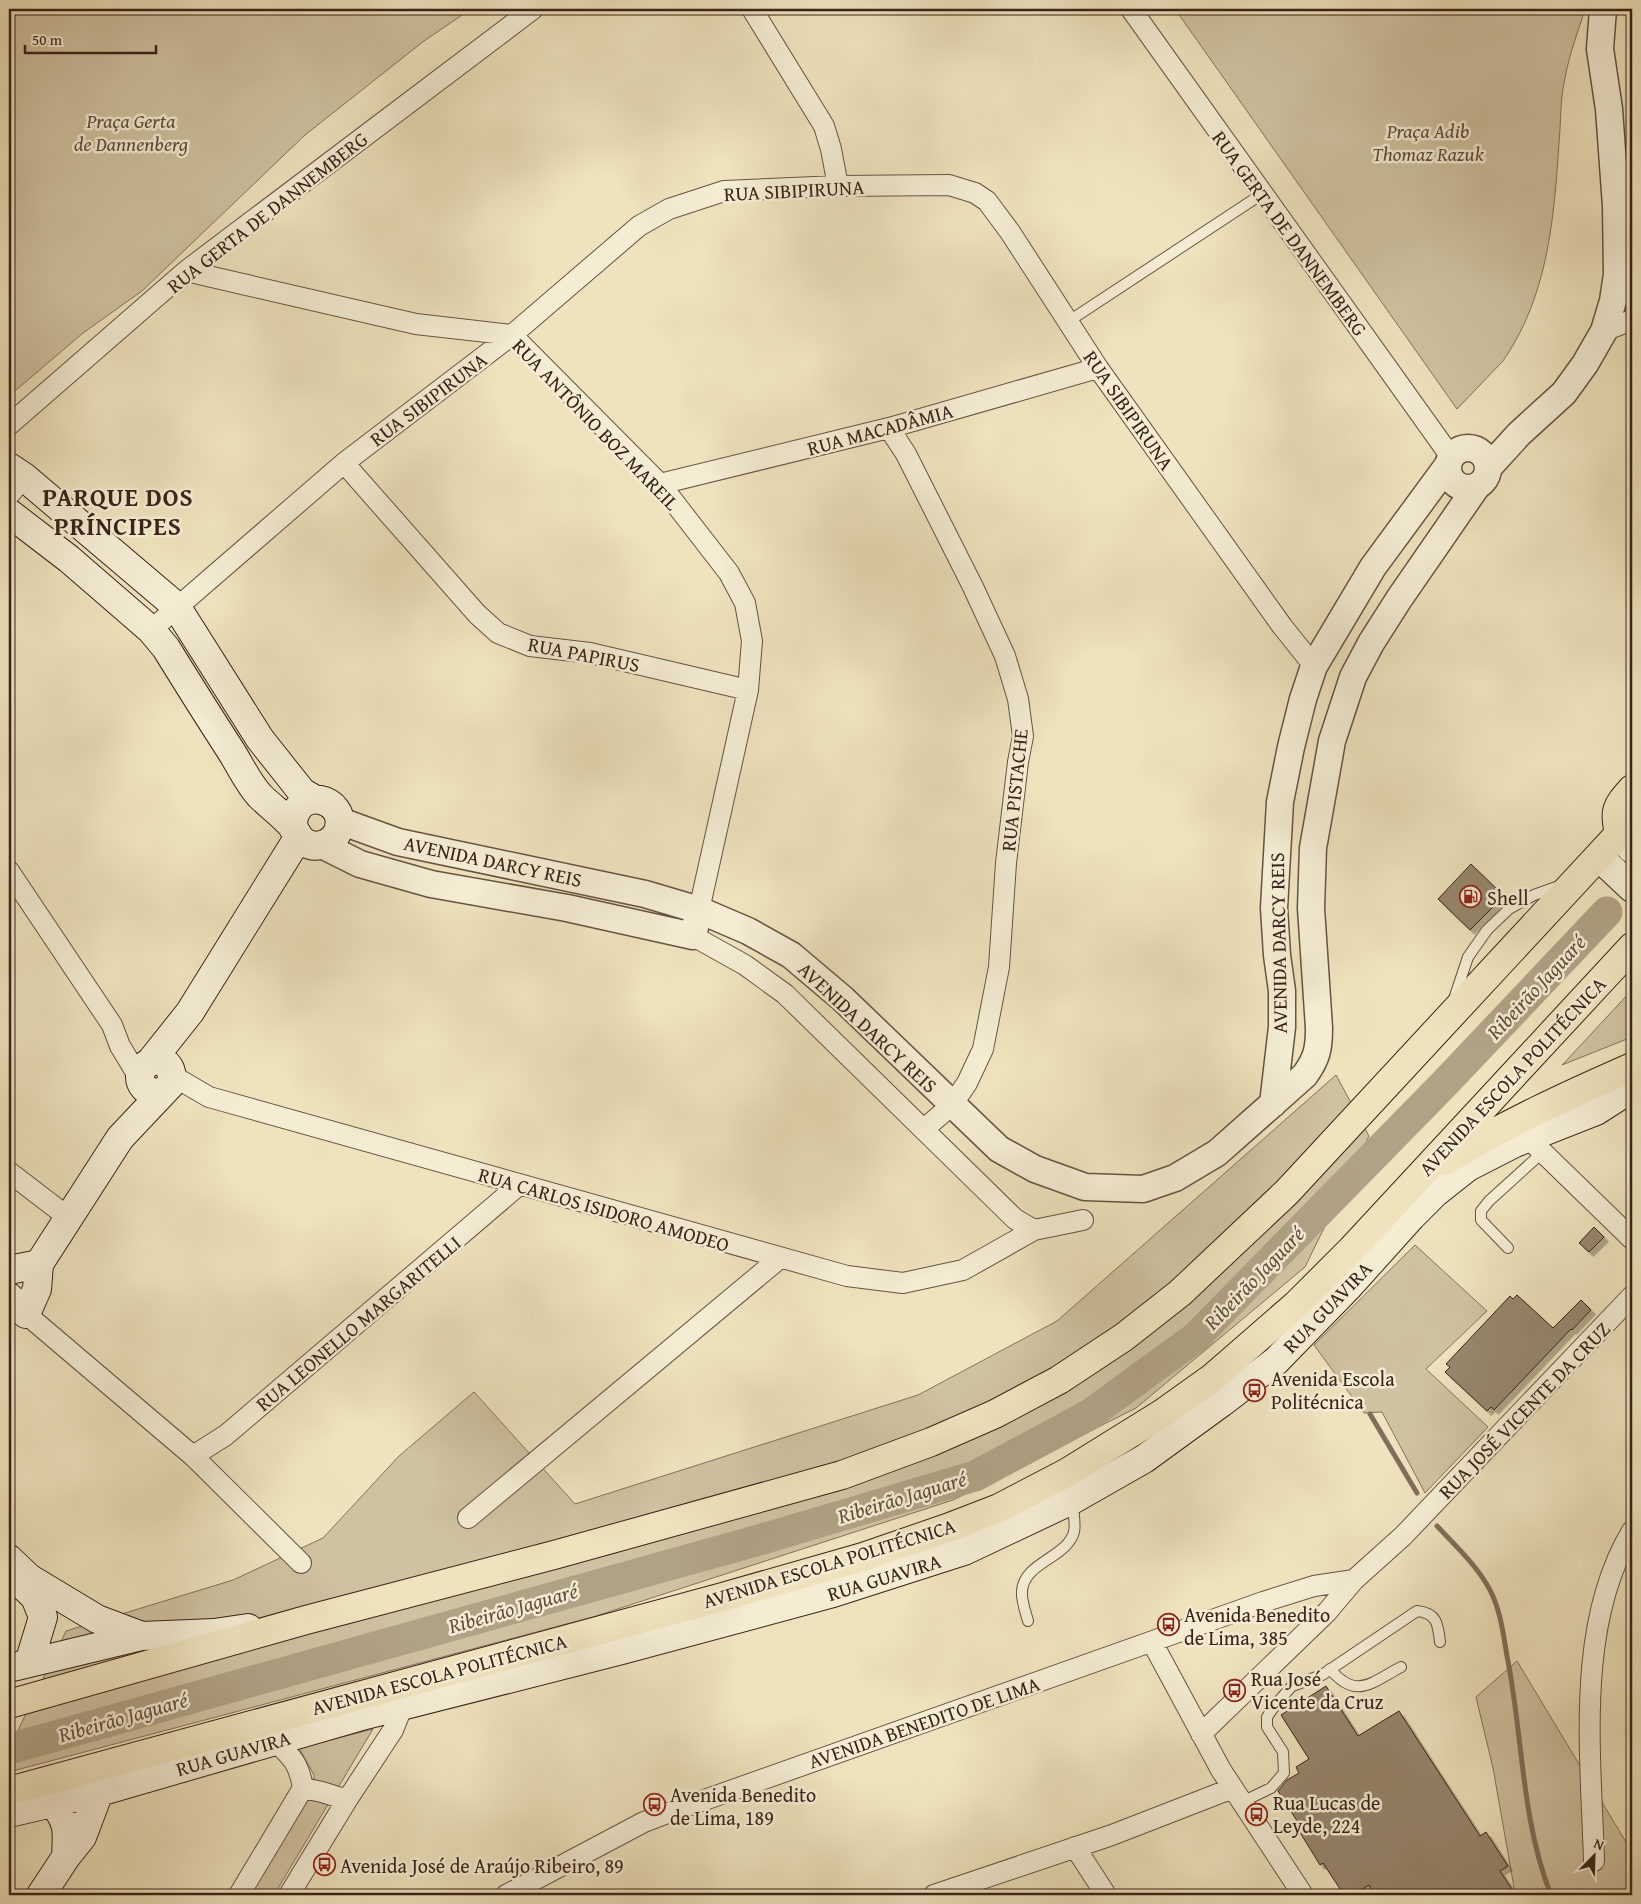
<svg xmlns="http://www.w3.org/2000/svg" width="1641" height="1904" font-family="'Gentium Book Plus',serif">
<defs>
<filter id="shadow"><feDropShadow dx="4.5" dy="4.5" stdDeviation="0" flood-color="#0004"/></filter>
</defs>
<rect width="100%" height="100%" fill="#eee3bd"/>
<filter id="stains"><feTurbulence type="fractalNoise" baseFrequency=".004" numOctaves="4"/><feColorMatrix values="0 0 0 0 .2 0 0 0 0 .09 0 0 0 0 .02 0 0 0 .5 -.17"/></filter>
<radialGradient id="worn" r=".72"><stop offset=".6" stop-color="#630" stop-opacity="0"/><stop offset="1" stop-color="#630" stop-opacity=".3"/></radialGradient>
<path fill="#cfc2a1" stroke="#84725d" d="M9,9H471L424,41L305,135L142,291L83,333L9,396Z
M1175,9H1585C1578,32 1569,55 1565,78C1560,99 1561,122 1559,143C1554,219 1548,296 1503,361L1457,409Z
M1632,990V1037L1562,1065L1566,1061Z
M1336,1075L1369,1136L1305,1267L1136,1408L953,1500L593,1617L9,1772V1749L66,1631L233,1580L323,1538L399,1456L474,1392L575,1504L918,1395L1057,1321Z
M1415,1245L1487,1311L1426,1369L1488,1427L1425,1493L1382,1412L1364,1413L1314,1345Z
M1517,1661L1632,1852V1895H1516L1515,1893L1493,1768L1476,1697Z
M373,1729L274,1895H249L313,1789L314,1775L299,1748Z"/>
<g fill="none" stroke-linecap="round" stroke-linejoin="round">
<path stroke="#806f5a" stroke-width="5" d="M1370,1414L1417,1493
M1437,1526C1454,1544 1473,1562 1486,1583C1500,1605 1503,1632 1507,1656C1523,1735 1521,1820 1551,1895"/>
<path stroke="#b0a285" stroke-width="31" d="M9,1749L759,1540L975,1476L1089,1415L1196,1337L1445,1083L1607,912"/>
</g>
<path fill="#97876e" stroke="#392319" filter="url(#shadow)" d="M1471,864L1504,896L1470,930L1438,899Z
M1594,1227L1604,1237L1589,1252L1579,1243Z
M1517,1295L1553,1328L1581,1300L1591,1310L1572,1330L1571,1329L1494,1410L1491,1407L1487,1411L1445,1372L1450,1367L1446,1364L1510,1296L1513,1299Z
M1326,1686L1358,1736L1399,1711L1480,1836L1486,1832L1508,1866L1500,1871L1516,1895H1375L1369,1885L1353,1895H1344L1323,1863L1320,1865L1296,1826L1299,1824L1278,1791L1287,1780L1299,1773L1296,1767L1309,1759L1281,1715Z"/>
<g fill="none" stroke-linecap="round" stroke-linejoin="round">
<defs>
<path id="service" d="M1069,321L1262,194
M1454,999L1468,957L1487,930L1509,909L1534,895L1562,885
M1508,1248L1481,1220V1211L1489,1201L1543,1152
M1028,1621C1026,1613 1021,1600 1022,1591C1024,1562 1067,1558 1074,1532C1076,1522 1073,1511 1072,1501
M1330,1669C1356,1700 1371,1683 1401,1667
M1242,1802L1271,1788L1284,1773L1283,1752L1267,1727V1717L1276,1704L1292,1686L1322,1675L1417,1611C1437,1613 1438,1624 1440,1642"/>
<path id="minor" d="M752,9L824,126L831,149L838,186
M1131,9L1451,457
M186,271L416,324L512,335L660,484L729,573L745,603L752,641L748,690L699,910
M1604,331L1632,320
M9,425L186,271L533,9
M889,428L906,454L973,587L1005,656L1018,699L1023,736L1018,762L1006,863L999,967L983,1049L967,1083L952,1105L924,1129
M344,463L477,614L498,633L530,646L590,653L748,690
M660,484L889,428L1098,368
M9,495L24,477
M151,630L344,463L512,335L639,226L669,209L724,191L838,186L949,185L975,193L987,201L1010,232L1098,368L1282,626L1314,666
M9,871L112,1025L120,1046L140,1079
M693,936L745,965L785,994L1015,1219L1034,1230L1083,1220
M173,1076L209,1097L847,1276L903,1283L963,1270L1034,1230
M1528,1138L1632,1239
M9,1172L69,1218
M26,1314L193,1456L301,1563
M193,1456L226,1435L519,1185
M468,1518L780,1258
M1152,1642L1221,1770L1303,1895
M1201,1734L1327,1612L1354,1580L1403,1536L1632,1296
M303,1788L322,1792L347,1800
M1075,1847L1106,1895
M1594,1861C1591,1755 1575,1625 1632,1531
M239,1895L303,1788C299,1764 293,1758 275,1741
M289,1895L347,1800L393,1730L403,1705
M506,1895L644,1822L665,1814L1263,1602L1314,1586L1354,1580
M934,1895L1112,1835L1233,1788"/>
<path id="tertiary" d="M1448 468a20 20 0 1 1 40 0a20 20 0 1 1-40 0Z
M1489,467L1519,434L1564,393L1585,364L1604,331L1613,301L1617,274L1616,206L1609,109L1600,49L1603,9
M340,821L398,842L645,894L699,910L748,931L791,955L843,999L999,1149L1035,1169L1085,1187L1143,1189L1175,1178L1217,1153L1305,1075C1317,1058 1319,1049 1319,1028L1311,908L1313,848L1332,741L1353,677L1371,643L1399,599L1477,486
M322,845L360,864L431,884L567,908L693,936L699,910
M1273,1104L1282,1027V991L1277,955L1274,908L1280,802L1291,747L1303,699L1314,666L1373,567L1448,465"/>
<path id="secondary" d="M9,467L24,477L176,606L260,739L302,792L314,799
M9,513L69,559L151,630L166,648C187,682 209,717 231,751C240,765 248,783 260,796C270,806 284,816 293,827C297,833 298,838 304,842C316,850 333,844 338,831C350,797 292,783 293,828
M1619,836L1632,849
M1599,857L1632,888
M151,1061L190,1012L298,838
M9,1270L39,1264
M9,1297L26,1314L37,1289L39,1264L120,1138L171,1084C176,1061 154,1052 141,1070C137,1085 147,1095 162,1092
M9,1559L29,1578L97,1619L142,1636
M16,1579L35,1597L43,1617L29,1663
M9,1668L142,1636L214,1633L248,1628
M52,1802C70,1824 67,1831 66,1857
M9,1813L99,1792L358,1717L622,1650L833,1593L964,1551L1072,1500L1144,1459L1221,1403L1276,1361L1349,1286L1411,1217L1435,1193L1468,1167L1515,1143L1596,1111L1632,1088
M41,1895L66,1857L82,1837L99,1792"/>
<path id="trunk" d="M1619,836C1615,810 1614,809 1632,789
M1445,1161C1505,1124 1568,1095 1632,1067
M9,1704L306,1620L554,1555L842,1475L931,1442L995,1414L1059,1380L1124,1337L1180,1293L1287,1192L1632,820
M9,1791L719,1598L863,1557L947,1528L999,1508L1068,1472L1163,1413L1212,1378L1297,1304L1352,1249L1632,947"/>
</defs>
<use href="#service" stroke="#665342" stroke-width="12"/>
<use href="#minor" stroke="#665342" stroke-width="22"/>
<use href="#tertiary" stroke="#665342" stroke-width="29"/>
<use href="#secondary" stroke="#392319" stroke-width="30"/>
<use href="#trunk" stroke="#392319" stroke-width="30"/>
<use href="#service" stroke="#f4edd4" stroke-width="10"/>
<use href="#minor" stroke="#f4edd4" stroke-width="20"/>
<use href="#tertiary" stroke="#f4edd4" stroke-width="26"/>
<use href="#secondary" stroke="#f4edd4" stroke-width="28"/>
<use href="#trunk" stroke="#eee3bd" stroke-width="28"/>
</g>
<defs>
<symbol id="fuel-ring" viewBox="-11 -11 22 22"><circle r="9.5" fill="#f4edd4" stroke="#8f2418" stroke-width="1.5"/><path d="M-5.5-6h7V0h2V4h1.3V-2.5L3-4.5l.8-.8L6-3V5H2.5V1h-1V6h-7ZM-4.2-4.7v3.2H.2V-4.7Z" fill="#8f2418"/></symbol>
<symbol id="bus-ring" viewBox="-11 -11 22 22"><circle r="9.5" fill="#f4edd4" stroke="#8f2418" stroke-width="1.5"/><path d="M-5-6H5V4H4V6H2V4H-2V6H-4V4H-5ZM-3.5-4V0h7V-4ZM-3.5 1.2v1.5H-2V1.2ZM2 1.2v1.5H3.5V1.2Z" fill="#8f2418"/></symbol>
</defs>
<g fill-rule="evenodd">
<use href="#fuel-ring" x="1458" y="884" width="25" height="25"/>
<use href="#bus-ring" x="1242" y="1378" width="25" height="25"/>
<use href="#bus-ring" x="1156" y="1612" width="25" height="25"/>
<use href="#bus-ring" x="1222" y="1678" width="25" height="25"/>
<use href="#bus-ring" x="642" y="1792" width="25" height="25"/>
<use href="#bus-ring" x="1244" y="1802" width="25" height="25"/>
<use href="#bus-ring" x="312" y="1852" width="25" height="25"/>
</g>
<g text-anchor="middle" dominant-baseline="central" stroke-width="5" stroke-linejoin="round" paint-order="stroke">
<g font-size="20" font-style="italic" fill="#5e4b3b" stroke="#f4edd4">
<text x="131" y="120">Praça Gerta<tspan x="131" dy="23">de Dannenberg</tspan></text>
<text x="1428" y="130">Praça Adib<tspan x="1428" dy="23">Thomaz Razuk</tspan></text>
</g>
<g font-size="20" fill="#392319" stroke="#f4edd4">
<text transform="translate(794 190) rotate(-3)">RUA SIBIPIRUNA</text>
<text transform="translate(267 212) rotate(-38)">RUA GERTA DE DANNEMBERG</text>
<text transform="translate(1290 233) rotate(54)">RUA GERTA DE DANNEMBERG</text>
<text transform="translate(428 399) rotate(-37)">RUA SIBIPIRUNA</text>
<text transform="translate(1129 410) rotate(55)">RUA SIBIPIRUNA</text>
<text transform="translate(596 424) rotate(46)">RUA ANTÔNIO BOZ MAREIL</text>
<text transform="translate(880 429) rotate(-15)">RUA MACADÂMIA</text>
<text transform="translate(584 654) rotate(11)">RUA PAPIRUS</text>
<text transform="translate(1014 790) rotate(-84)">RUA PISTACHE</text>
<text transform="translate(493 861) rotate(12)">AVENIDA DARCY REIS</text>
<text transform="translate(1278 943) rotate(-91)">AVENIDA DARCY REIS</text>
<text transform="translate(868 1027) rotate(43)">AVENIDA DARCY REIS</text>
<text transform="translate(1512 1076) rotate(-47)">AVENIDA ESCOLA POLITÉCNICA</text>
<text transform="translate(604 1209) rotate(16)">RUA CARLOS ISIDORO AMODEO</text>
<text transform="translate(1327 1307) rotate(-46)">RUA GUAVIRA</text>
<text transform="translate(358 1323) rotate(-40)">RUA LEONELLO MARGARITELLI</text>
<text transform="translate(1524 1410) rotate(-46)">RUA JOSÉ VICENTE DA CRUZ</text>
<text transform="translate(829 1563) rotate(-17)">AVENIDA ESCOLA POLITÉCNICA</text>
<text transform="translate(884 1577) rotate(-17)">RUA GUAVIRA</text>
<text transform="translate(439 1674) rotate(-15)">AVENIDA ESCOLA POLITÉCNICA</text>
<text transform="translate(924 1722) rotate(-19)">AVENIDA BENEDITO DE LIMA</text>
<text transform="translate(233 1753) rotate(-16)">RUA GUAVIRA</text>
</g>
<g font-size="20" fill="#392319" stroke="#f4edd4" text-anchor="start">
<text x="1487" y="897">Shell</text>
<text x="1271" y="1378">Avenida Escola<tspan x="1271" dy="23">Politécnica</tspan></text>
<text x="1184" y="1614">Avenida Benedito<tspan x="1184" dy="23">de Lima, 385</tspan></text>
<text x="1251" y="1678">Rua José<tspan x="1251" dy="23">Vicente da Cruz</tspan></text>
<text x="670" y="1794">Avenida Benedito<tspan x="670" dy="23">de Lima, 189</tspan></text>
<text x="1273" y="1802">Rua Lucas de<tspan x="1273" dy="23">Leyde, 224</tspan></text>
<text x="340" y="1865">Avenida José de Araújo Ribeiro, 89</text>
</g>
<g font-size="21" font-style="italic" fill="#634f3f" stroke="#f4edd4">
<text transform="translate(1536 987) rotate(-47)">Ribeirão Jaguaré</text>
<text transform="translate(1254 1278) rotate(-46)">Ribeirão Jaguaré</text>
<text transform="translate(902 1497) rotate(-17)">Ribeirão Jaguaré</text>
<text transform="translate(513 1608) rotate(-16)">Ribeirão Jaguaré</text>
<text transform="translate(123 1717) rotate(-16)">Ribeirão Jaguaré</text>
</g>
<g font-size="25" font-weight="bold" letter-spacing="1" fill="#392319" stroke="#f4edd4">
<text x="118" y="497">PARQUE DOS<tspan x="118" dy="29">PRÍNCIPES</tspan></text>
</g>
</g>
<rect width="1641" height="1904" fill="none" stroke="#eee3bd" stroke-width="30"/>
<rect x="10" y="10" width="1621" height="1884" fill="none" stroke="#392319" stroke-width="2.5"/>
<rect x="15" y="15" width="1611" height="1874" fill="none" stroke="#392319"/>
<g transform="translate(1594 1856) rotate(23)" stroke="#f4edd4" stroke-width="4" paint-order="stroke">
<path d="M0-4L9 19L0 12L-9 19Z" fill="#392319"/>
<text y="-8" font-size="14" font-weight="bold" text-anchor="middle" fill="#392319">N</text>
</g>
<path d="M25 45v8h131v-8" fill="none" stroke="#392319" stroke-width="2.5"/>
<text x="32" y="45" font-size="15" fill="#392319" stroke="#f4edd4" stroke-width="4" paint-order="stroke">50 m</text>
<rect width="100%" height="100%" filter="url(#stains)"/>
<rect width="100%" height="100%" fill="url(#worn)"/>
</svg>
